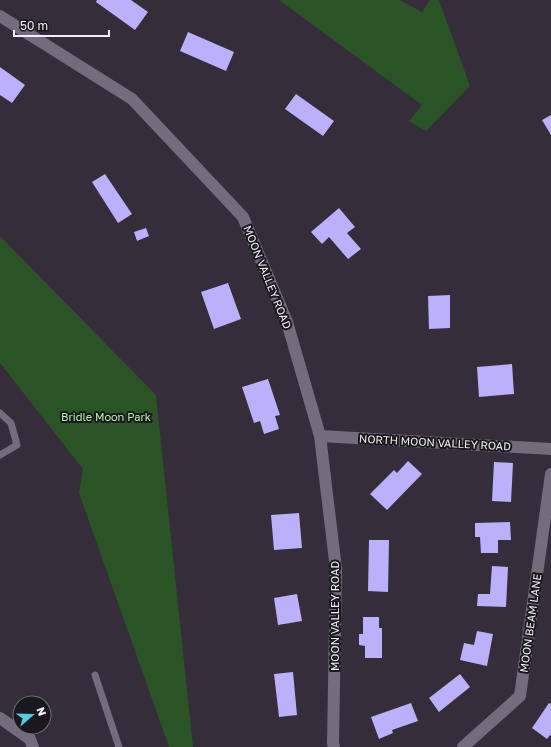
<svg xmlns="http://www.w3.org/2000/svg" width="551" height="747" font-family="'Golos Text',sans-serif">
<rect width="100%" height="100%" fill="#362d3b"/>
<path fill="#2a5326" d="M279,0H400L422,12L430,0H439L470,86L426,131L409,121L422,105Z
M0,236L156,395L193,747H169L79,493L83,469L0,363Z"/>
<path fill="#bbb0f9" d="M97,0H131L148,12L135,30L96,2Z
M188,32L234,52L226,71L180,51Z
M0,67L25,85L12,103L0,95Z
M296,94L334,121L323,136L285,109Z
M551,115V135L542,120Z
M105,174L132,214L118,223L92,182Z
M339,208L355,227L347,233L361,249L348,259L329,237L322,244L311,232Z
M146,228L149,236L137,241L134,232Z
M228,283L241,319L214,329L201,292Z
M450,295V328L429,329L428,296Z
M512,364L514,394L479,397L477,367Z
M268,379L280,415L275,416L279,429L264,434L260,421L254,423L242,387Z
M408,461L422,474L387,510L370,494L394,470L397,473Z
M494,462L513,463L511,502L492,501Z
M299,513L302,548L274,550L271,515Z
M510,522L511,540H498V553H481L480,537H475V523Z
M369,540H389L388,592L368,591Z
M492,566L508,567L506,607L477,606L478,594H490Z
M297,594L302,621L278,625L274,598Z
M363,617H379V628H382V658H365V646L359,645V634H363Z
M477,631L493,634L487,666L460,660L464,643L474,645Z
M293,672L297,715L279,717L274,674Z
M460,674L470,687L439,712L429,698Z
M411,703L418,721L392,730L393,733L379,739L371,717Z
M549,703L551,704V736L550,735L547,739L532,728Z"/>
<g fill="none" stroke-linecap="round" stroke-linejoin="round">
<path stroke="#746b7b" stroke-width="7" d="M0,413L11,423L17,445L0,455
M95,675L119,747"/>
<path stroke="#746b7b" stroke-width="12" d="M0,16L132,99L243,217L287,322L320,436L336,569L333,743L334,747
M320,436L551,449
M0,718L30,739L33,747
M463,747L520,696L551,474"/>
</g>
<g text-anchor="middle" dominant-baseline="central" stroke-width="4" stroke-linejoin="round" paint-order="stroke">
<g font-size="11" fill="#f3eef7" stroke="#1b171e">
<text transform="translate(268 277) rotate(68)">MOON VALLEY ROAD</text>
<text transform="translate(435 442) rotate(3)">NORTH MOON VALLEY ROAD</text>
<text transform="translate(334 616) rotate(-90)">MOON VALLEY ROAD</text>
<text transform="translate(530 623) rotate(-82)">MOON BEAM LANE</text>
</g>
<g font-size="11" fill="#aef8a6" stroke="#1b171e">
<text x="106" y="416">Bridle Moon Park</text>
</g>
</g>
<g transform="translate(32 715) rotate(70)"><circle r="19" fill="#1b171e" stroke="#716d75"/>
<path d="M0-3L7 15L0 10L-7 15Z" fill="#53cbda"/>
<text y="-6" font-size="11" font-weight="bold" text-anchor="middle" fill="#f3eef7">N</text>
</g>
<path d="M14 30v6h95v-6" fill="none" stroke="#f3eef7" stroke-width="2"/>
<text x="20" y="30" font-size="12" fill="#f3eef7" stroke="#1b171e" stroke-width="3" paint-order="stroke">50 m</text>
</svg>
